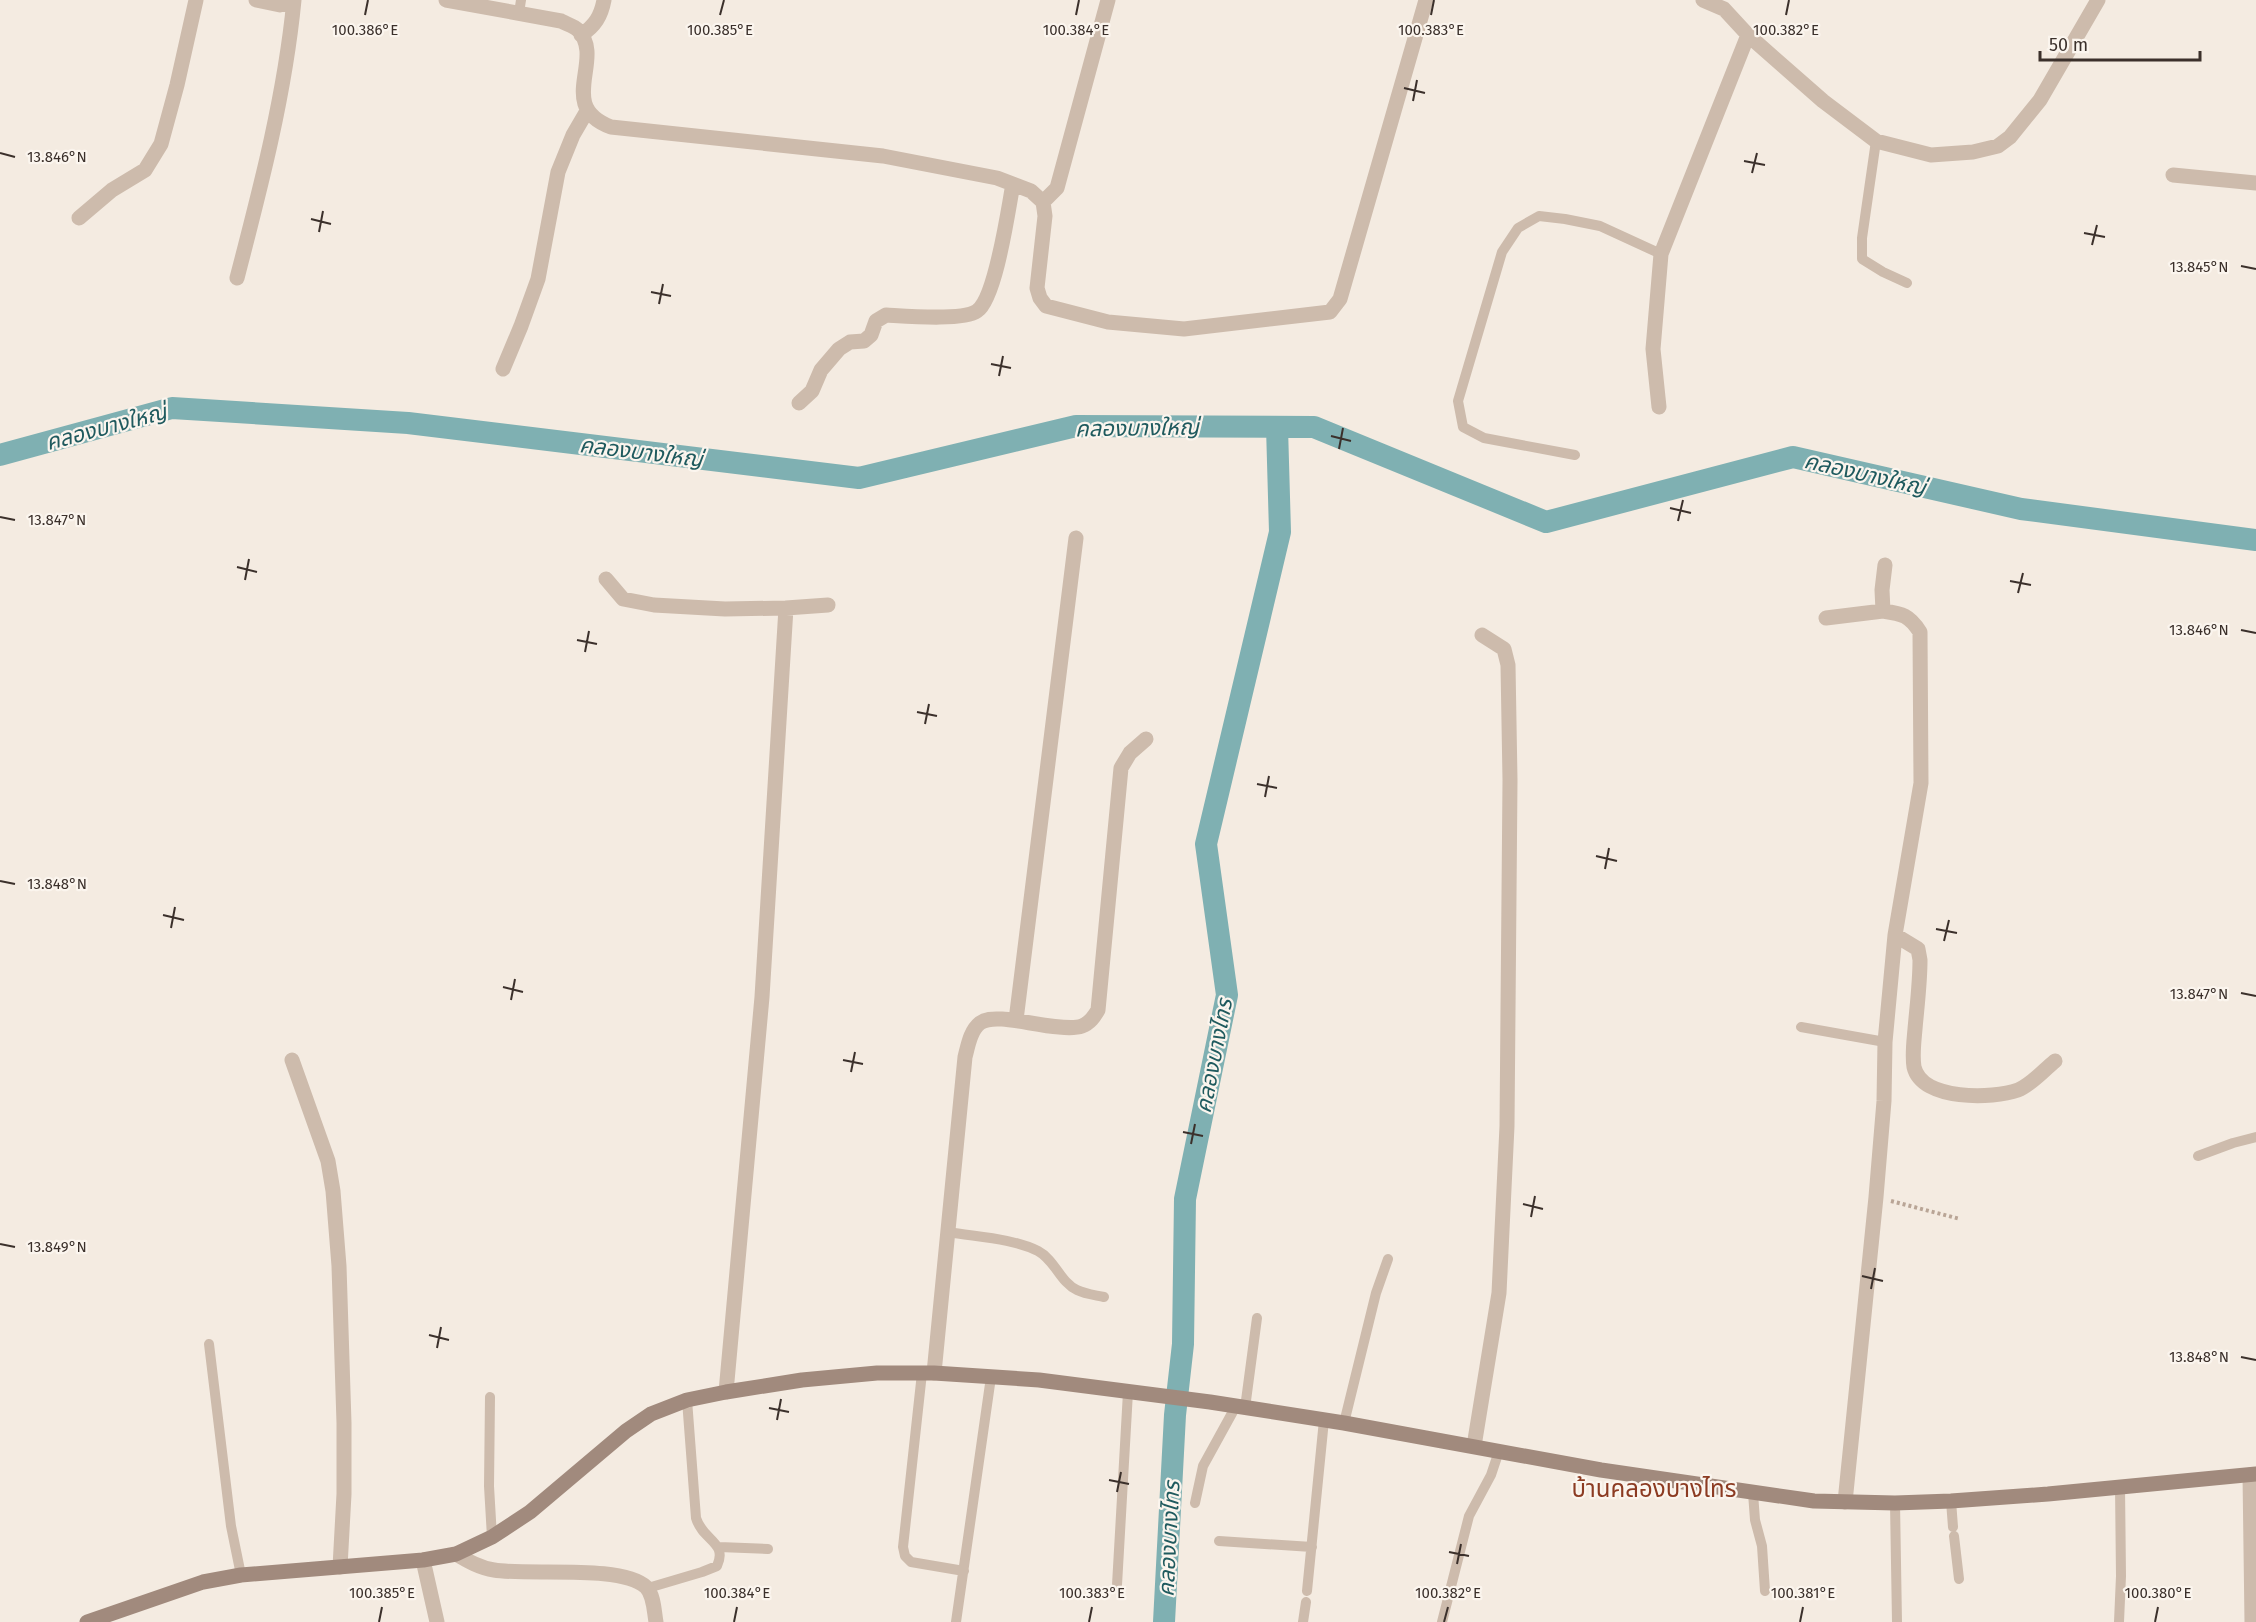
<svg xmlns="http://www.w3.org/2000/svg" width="2256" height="1622" font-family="'Fira Sans','Noto Sans Thai',sans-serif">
<rect width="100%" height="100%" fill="#f4ebe1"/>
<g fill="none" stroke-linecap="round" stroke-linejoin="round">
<path stroke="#7fb0b2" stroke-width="22" d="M0,455L172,408L408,423L859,478L1076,426L1314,427L1546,522L1793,457L2021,509L2256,540
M1164,1622L1175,1415L1183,1344L1185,1199L1227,995L1206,844L1280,532L1277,427"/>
<path stroke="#b9a596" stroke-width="4" stroke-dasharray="3 3" stroke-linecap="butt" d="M1891,1201L1960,1219"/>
<path stroke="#cdbbac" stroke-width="10" d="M519,13L521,0
M1876,141L1862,238V259L1883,272L1907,283
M1575,455L1484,438L1463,427L1458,401L1502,252L1518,228L1539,216L1565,219L1600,226L1661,254
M1801,1027L1885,1042
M2198,1156L2233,1143L2256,1137
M948,1232C976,1237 1012,1238 1038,1251C1055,1260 1060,1282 1077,1290C1085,1294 1095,1295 1104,1297
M209,1344L231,1526L241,1575
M922,1373L903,1547L905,1556L911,1562L964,1571
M490,1397L489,1486L492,1537
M1245,1408L1257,1318
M1344,1423L1376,1293L1388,1259
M1753,1493L1755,1520L1762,1546L1765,1591
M1951,1501L1953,1527
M1195,1503L1203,1466L1236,1406
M1895,1503L1897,1622
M1954,1536L1959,1579
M1219,1541L1312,1547
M719,1547L768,1549
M1117,1585L1128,1392
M648,1588L702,1572L717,1566C728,1542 703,1541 696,1518L687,1400
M1307,1591L1324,1420
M956,1622L991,1377
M1303,1622L1306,1602
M1442,1622L1469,1516L1491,1475L1499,1451
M2119,1622L2121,1576L2120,1487"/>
<path stroke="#cdbbac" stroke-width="15" d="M256,0L280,5L294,0
M446,0L561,21C566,24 574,26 578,30C606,59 555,106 611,127L883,156L997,178L1031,191L1043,202L1045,216L1037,288L1040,298L1046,306L1108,322L1184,329L1330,312L1340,299L1426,0
M1703,0L1724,9L1748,35L1823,101L1876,141L1931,155L1973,152L1998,146L2010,137L2040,100L2098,0
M581,35C595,26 601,16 604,0
M2173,175L2256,183
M1043,202L1057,188L1108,0
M79,218L112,190L145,170L161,144L177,85L196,0
M237,278C261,186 285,94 294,0
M503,369L521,326L538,279L558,172L573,135L587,111
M799,403L812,391L821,370L839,349L850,342L864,341L871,335L876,321L886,315C905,316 963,321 977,311C996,298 1008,210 1013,184
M1659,407L1653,349L1661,254L1748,35
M606,579L623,599L654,605L725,609L786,608
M1826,618L1883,611
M1895,935L1918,949L1920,960C1920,983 1917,1006 1915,1029C1914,1041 1912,1055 1914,1067C1922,1101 1993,1099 2018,1090C2031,1085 2044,1070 2055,1061
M1016,1020L1076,538
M292,1060L328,1161L333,1191L339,1266L344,1423V1494L340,1567
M934,1373L965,1057C968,1046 970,1031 980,1023C987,1018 994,1019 1002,1019C1022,1020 1066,1032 1082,1026C1090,1023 1094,1017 1098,1010L1121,768L1130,753L1146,739
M726,1392L762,997L786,608L828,605
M1474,1446L1499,1293L1507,1126L1510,780L1508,665L1504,649L1482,635
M2250,1475L2252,1622
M1845,1502L1876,1197L1884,1101L1885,1042L1895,935L1921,783L1920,632C1909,615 1903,614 1883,611L1882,590L1885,565
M456,1554C468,1561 480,1568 494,1570C529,1576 621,1564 646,1587C654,1595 654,1611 656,1622
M423,1560L437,1622"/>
<path stroke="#a18a7d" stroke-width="15" d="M87,1622L203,1582L241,1575L423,1560L456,1554L492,1537L530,1512L626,1431L651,1414L687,1400L726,1392L802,1380L877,1373H934L1039,1380L1210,1402L1344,1423L1601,1470L1814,1501L1895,1503L1951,1501L2048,1494L2256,1474"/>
</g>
<path fill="none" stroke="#3b302b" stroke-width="2" d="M365,15L368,0M720,15L724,0M1076,15L1079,0M1431,15L1434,0M1786,15L1789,0M1404,88L1425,93M1413,101L1417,80M0,153L15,157M1744,161L1765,165M1752,173L1757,153M311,219L331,224M319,232L323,211M2084,233L2105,237M2092,245L2097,225M2241,266L2256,269M651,292L671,296M659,304L663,284M991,364L1011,368M999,376L1003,356M1331,436L1351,441M1339,449L1343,428M1670,508L1691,513M0,517L15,520M1678,521L1683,500M237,567L257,572M245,580L249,559M2010,581L2031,585M2018,593L2023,573M2241,630L2256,633M577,640L597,644M585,652L589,631M917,712L937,716M925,724L929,704M1257,784L1277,788M1265,797L1269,776M1596,856L1617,861M1605,869L1609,848M0,881L15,884M163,915L184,920M171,928L175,907M1936,929L1957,933M1944,941L1949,920M503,987L523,992M2241,993L2256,996M511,1000L515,979M843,1060L863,1064M851,1072L855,1052M1183,1132L1203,1136M1191,1144L1195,1124M1523,1204L1543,1209M1531,1217L1535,1196M0,1244L15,1247M1862,1276L1883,1281M1871,1289L1875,1268M429,1335L449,1340M437,1348L441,1327M2241,1357L2256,1360M769,1408L789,1412M777,1420L781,1399M1109,1480L1129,1484M1117,1492L1121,1472M1449,1552L1469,1556M1457,1564L1461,1544M379,1622L382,1607M734,1622L737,1607M1089,1622L1092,1607M1444,1622L1448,1607M1800,1622L1803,1607M2155,1622L2158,1607"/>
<g text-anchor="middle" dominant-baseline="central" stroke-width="4.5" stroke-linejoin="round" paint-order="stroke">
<g font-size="22" font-style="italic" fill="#1f5a5e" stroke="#fbf5ee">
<text transform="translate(106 427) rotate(-15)">คลองบางใหญ่</text>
<text transform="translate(1137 428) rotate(-1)">คลองบางใหญ่</text>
<text transform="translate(641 452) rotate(7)">คลองบางใหญ่</text>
<text transform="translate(1865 474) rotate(13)">คลองบางใหญ่</text>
<text transform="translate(1214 1056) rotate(-79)">คลองบางไทร</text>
<text transform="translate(1169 1539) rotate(-87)">คลองบางไทร</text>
</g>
<g font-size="24" fill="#8c3b22" stroke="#fbf5ee">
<text x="1654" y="1489">บ้านคลองบางไทร</text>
</g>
</g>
<g font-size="15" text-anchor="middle" fill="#3b302b" stroke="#fbf5ee" stroke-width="4.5" stroke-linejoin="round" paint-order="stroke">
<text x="365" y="35">100.386°E</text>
<text x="720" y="35">100.385°E</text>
<text x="1076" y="35">100.384°E</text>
<text x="1431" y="35">100.383°E</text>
<text x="1786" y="35">100.382°E</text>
<text x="57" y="162">13.846°N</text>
<text x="2199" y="272">13.845°N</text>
<text x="57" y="525">13.847°N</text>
<text x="2199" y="635">13.846°N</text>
<text x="57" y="889">13.848°N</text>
<text x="2199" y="999">13.847°N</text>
<text x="57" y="1252">13.849°N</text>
<text x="2199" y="1362">13.848°N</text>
<text x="382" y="1598">100.385°E</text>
<text x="737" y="1598">100.384°E</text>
<text x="1092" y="1598">100.383°E</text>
<text x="1448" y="1598">100.382°E</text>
<text x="1803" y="1598">100.381°E</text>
<text x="2158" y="1598">100.380°E</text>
</g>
<path d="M2040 51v9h160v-9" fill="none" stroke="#3b302b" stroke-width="3"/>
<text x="2049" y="51" font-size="18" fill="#3b302b" stroke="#fbf5ee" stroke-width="4.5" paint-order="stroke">50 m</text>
</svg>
